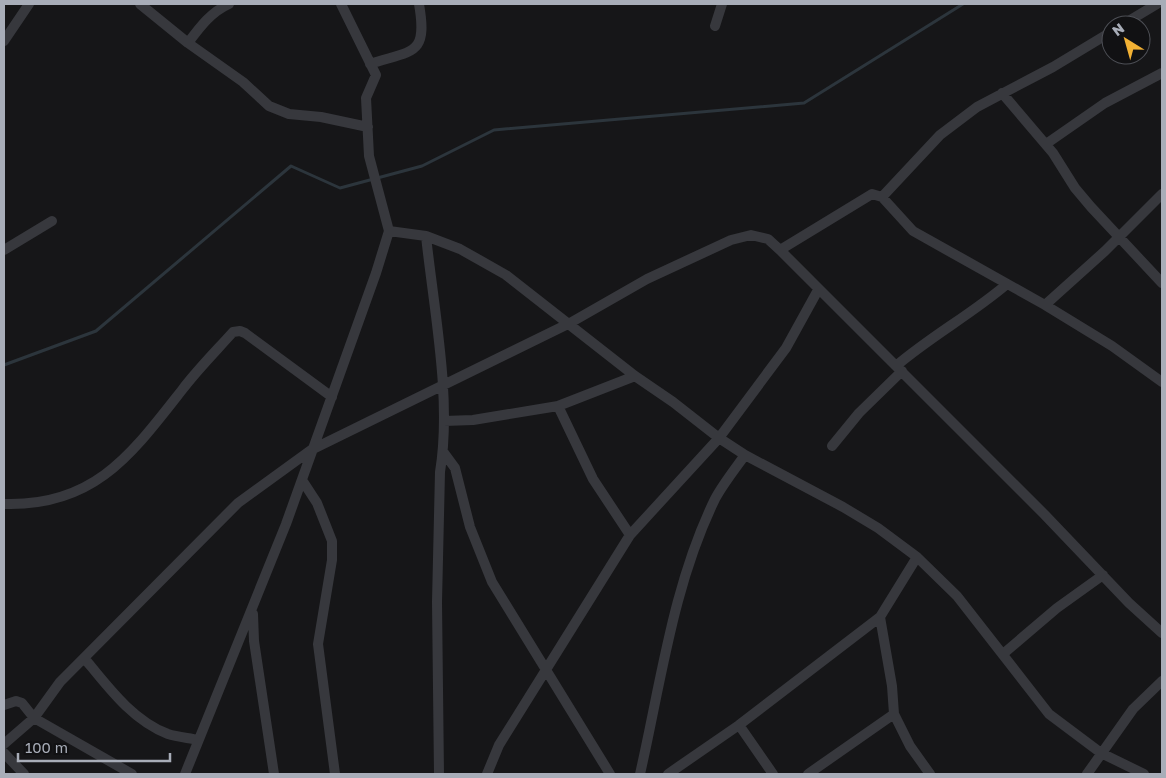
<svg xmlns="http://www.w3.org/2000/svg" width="1166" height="778" font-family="'Golos Text',sans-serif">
<rect width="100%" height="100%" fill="#161618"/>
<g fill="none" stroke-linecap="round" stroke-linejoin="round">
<path stroke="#2c353c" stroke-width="3" d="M4,365L96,331L291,166L340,188L422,166L494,130L804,103L963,4"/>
<path stroke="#37383d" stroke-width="10" d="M140,4L188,43L243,82L269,106L289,114L321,117L368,127
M1122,25L1157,4
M715,26L722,4
M4,41L29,4
M188,43C200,27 211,12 229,4
M370,64C413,50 428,56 419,4
M1002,93L1053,153L1075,188L1091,207L1162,283
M1046,144L1105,103L1162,73
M882,197L913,231L1045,305L1112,346L1162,382
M389,231L426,236C434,311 452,399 440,472L437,602L439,774
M426,236L460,249L506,275L635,376L673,402L719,438L745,455L843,507L878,528L917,557L957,596L1049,714L1101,753L1144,774
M4,250L52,221
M780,250L1044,514L1129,603L1162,633
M1045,305L1105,251L1162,194
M896,366C931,336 972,314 1007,284
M558,406L593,479L630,535
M444,421L473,420L558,406L635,376
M832,446L859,413L902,371
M444,453L455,468L470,527L492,582L610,774
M302,480L317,503L332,541V560L318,644L335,774
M4,504C94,507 131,455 182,390C197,370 216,351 233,332L240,331L245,333L332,397
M253,614L254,641L274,774
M880,617L892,686L894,714L910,746L930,774
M1003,654L1057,608L1103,575
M85,659C108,687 133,721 168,734C177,737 189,738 198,740
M4,705L16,701L22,703L34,718L132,774
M739,725L773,774
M4,744L34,718L60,682L238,503L311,450L570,323L647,279L731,240L751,235L768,239L780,250L872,194L882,197L940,135L977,107L1053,67L1111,32
M4,753L24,774
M185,774L286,524L376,273L389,231L369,156L366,98L376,75L341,4
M487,774L499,745L630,535L719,438L786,348L818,290
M640,774C661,682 673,585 715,499C723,484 735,469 745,455
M668,774L739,725L880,617L917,557
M808,774L894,714
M1087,774L1133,709L1162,681"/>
</g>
<rect width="1166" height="778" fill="none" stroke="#a8adb8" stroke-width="10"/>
<g transform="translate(1126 40) rotate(323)"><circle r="24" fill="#111113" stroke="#4d4f55"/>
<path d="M0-4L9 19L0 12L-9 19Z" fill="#f2b134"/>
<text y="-8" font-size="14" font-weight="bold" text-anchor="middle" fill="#a8adb8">N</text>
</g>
<path d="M18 753v8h152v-8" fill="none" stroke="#a8adb8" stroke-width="2.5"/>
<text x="25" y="753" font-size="15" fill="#a8adb8" stroke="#111113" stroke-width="4" paint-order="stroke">100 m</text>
</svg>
